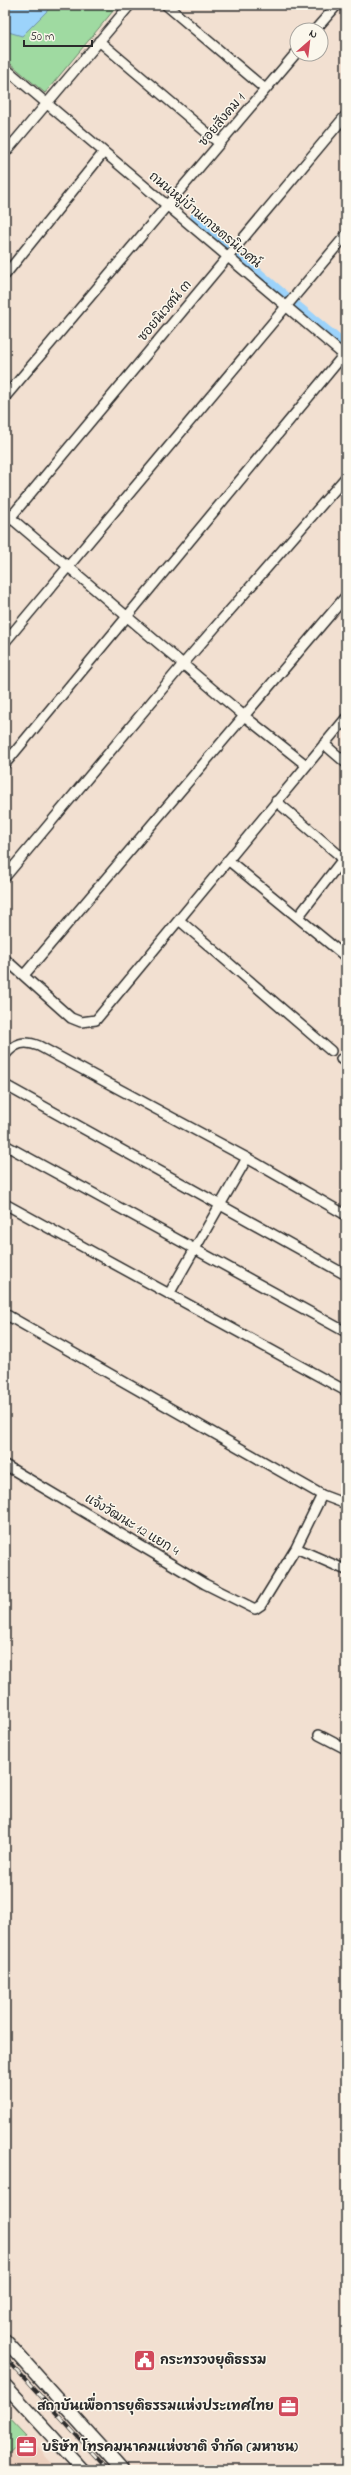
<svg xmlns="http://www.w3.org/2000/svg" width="351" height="2475" font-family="'Indie Flower','Playpen Sans Thai',sans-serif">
<rect width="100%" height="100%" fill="#f2e0d1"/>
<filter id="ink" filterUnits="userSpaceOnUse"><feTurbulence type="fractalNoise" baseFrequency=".025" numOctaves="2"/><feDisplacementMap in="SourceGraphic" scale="8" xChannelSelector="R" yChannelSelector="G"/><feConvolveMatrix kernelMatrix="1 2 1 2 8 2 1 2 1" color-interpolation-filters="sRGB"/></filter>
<g filter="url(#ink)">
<path fill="#ecd0be" d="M27,2436L58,2470H5V2457Z"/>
<path fill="#9fdaa1" stroke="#658266" d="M5,5H118L45,93L5,59Z
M5,2413L27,2436L5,2457Z"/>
<path fill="#9cd3fb" stroke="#6f90a8" d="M5,5H53L22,36L5,31Z"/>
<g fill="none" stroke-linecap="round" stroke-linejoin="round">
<path stroke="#9cd3fb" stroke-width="9" d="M195,216L227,244
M238,255L288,298
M294,303L346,346"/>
<defs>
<path id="minor" d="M166,5L265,89
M315,30L337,5
M99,41L219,143
M5,68L346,357
M5,153L130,5
M5,275L104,152
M5,397L297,52
M5,513L243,715L306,765
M5,524L346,115
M5,642L346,235
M324,744L346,763
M5,764L346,352
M276,801L346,861
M228,860L346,957
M5,877L184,663L346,477
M298,917L343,859
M179,920L331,1051
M5,959L71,1018L81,1022L96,1020L346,718
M24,975L346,596
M5,1055C15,1043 24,1040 39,1046L247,1158L346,1215
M341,1059L346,1062
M5,1085L346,1275
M5,1145L346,1332
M5,1204L346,1391
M169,1294L247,1158
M5,1314L322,1495L346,1504
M5,1465L205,1584L255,1609L261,1605L296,1548L322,1495
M296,1548L346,1570
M319,1735L346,1749"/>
<path id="major" d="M5,2340L122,2470
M5,2385L83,2470"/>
</defs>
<use href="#minor" stroke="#2b2b2b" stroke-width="12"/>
<use href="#major" stroke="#2b2b2b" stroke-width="15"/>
<use href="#minor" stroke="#fbf7ec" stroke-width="9"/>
<use href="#major" stroke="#fbf7ec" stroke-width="12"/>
<defs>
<path id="rail" d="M5,2357L108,2470"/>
</defs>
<use href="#rail" stroke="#2b2b2b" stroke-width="4"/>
<use href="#rail" stroke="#fbf7ec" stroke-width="2.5" stroke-dasharray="8" stroke-linecap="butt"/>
</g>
</g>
<defs>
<symbol id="civic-square" viewBox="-11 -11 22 22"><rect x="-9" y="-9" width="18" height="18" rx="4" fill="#d1495b" stroke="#fbf7ec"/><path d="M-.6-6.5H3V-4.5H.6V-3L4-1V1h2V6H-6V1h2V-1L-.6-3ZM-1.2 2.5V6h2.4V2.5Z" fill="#fff"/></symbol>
<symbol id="office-square" viewBox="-11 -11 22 22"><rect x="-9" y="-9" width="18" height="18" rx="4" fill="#d1495b" stroke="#fbf7ec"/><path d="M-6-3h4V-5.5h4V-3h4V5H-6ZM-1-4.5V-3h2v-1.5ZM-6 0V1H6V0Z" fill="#fff"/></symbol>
</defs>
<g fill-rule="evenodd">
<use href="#civic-square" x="132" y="2348" width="25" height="25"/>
<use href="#office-square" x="276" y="2394" width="25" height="25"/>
<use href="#office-square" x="14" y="2434" width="25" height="25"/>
</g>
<g text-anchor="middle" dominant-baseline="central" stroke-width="3" stroke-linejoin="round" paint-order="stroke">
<g font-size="13" fill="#2b2b2b" stroke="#fbf7ec">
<text transform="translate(222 120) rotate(-50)">ซอยสังคม 1</text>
<text transform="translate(205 220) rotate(40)">ถนนหมู่บ้านเกษตรนิเวศน์</text>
<text transform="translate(165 311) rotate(-50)">ซอยนิเวศน์ ๓</text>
<text transform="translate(132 1525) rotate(31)">แจ้งวัฒนะ 12 แยก 4</text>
</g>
<g font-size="13" font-weight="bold" fill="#2b2b2b" stroke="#fbf7ec" text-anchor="start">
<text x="160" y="2360">กระทรวงยุติธรรม</text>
<text x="274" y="2406" text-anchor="end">สถาบันเพื่อการยุติธรรมแห่งประเทศไทย</text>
<text x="42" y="2447">บริษัท โทรคมนาคมแห่งชาติ จำกัด (มหาชน)</text>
</g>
</g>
<rect width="351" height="2475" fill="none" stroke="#fbf7ec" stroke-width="20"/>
<rect x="10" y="10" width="331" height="2455" fill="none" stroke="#2b2b2b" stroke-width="1.5" filter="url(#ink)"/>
<g transform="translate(309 42) rotate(28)"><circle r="19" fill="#fbf7ec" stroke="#a8a59f"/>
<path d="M0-3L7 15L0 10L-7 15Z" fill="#d1495b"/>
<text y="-6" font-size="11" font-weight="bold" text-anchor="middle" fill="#2b2b2b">N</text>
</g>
<path d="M24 40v6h68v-6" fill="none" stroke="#2b2b2b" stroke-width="2"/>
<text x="30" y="40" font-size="12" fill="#2b2b2b" stroke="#fbf7ec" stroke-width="3" paint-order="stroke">50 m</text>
</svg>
